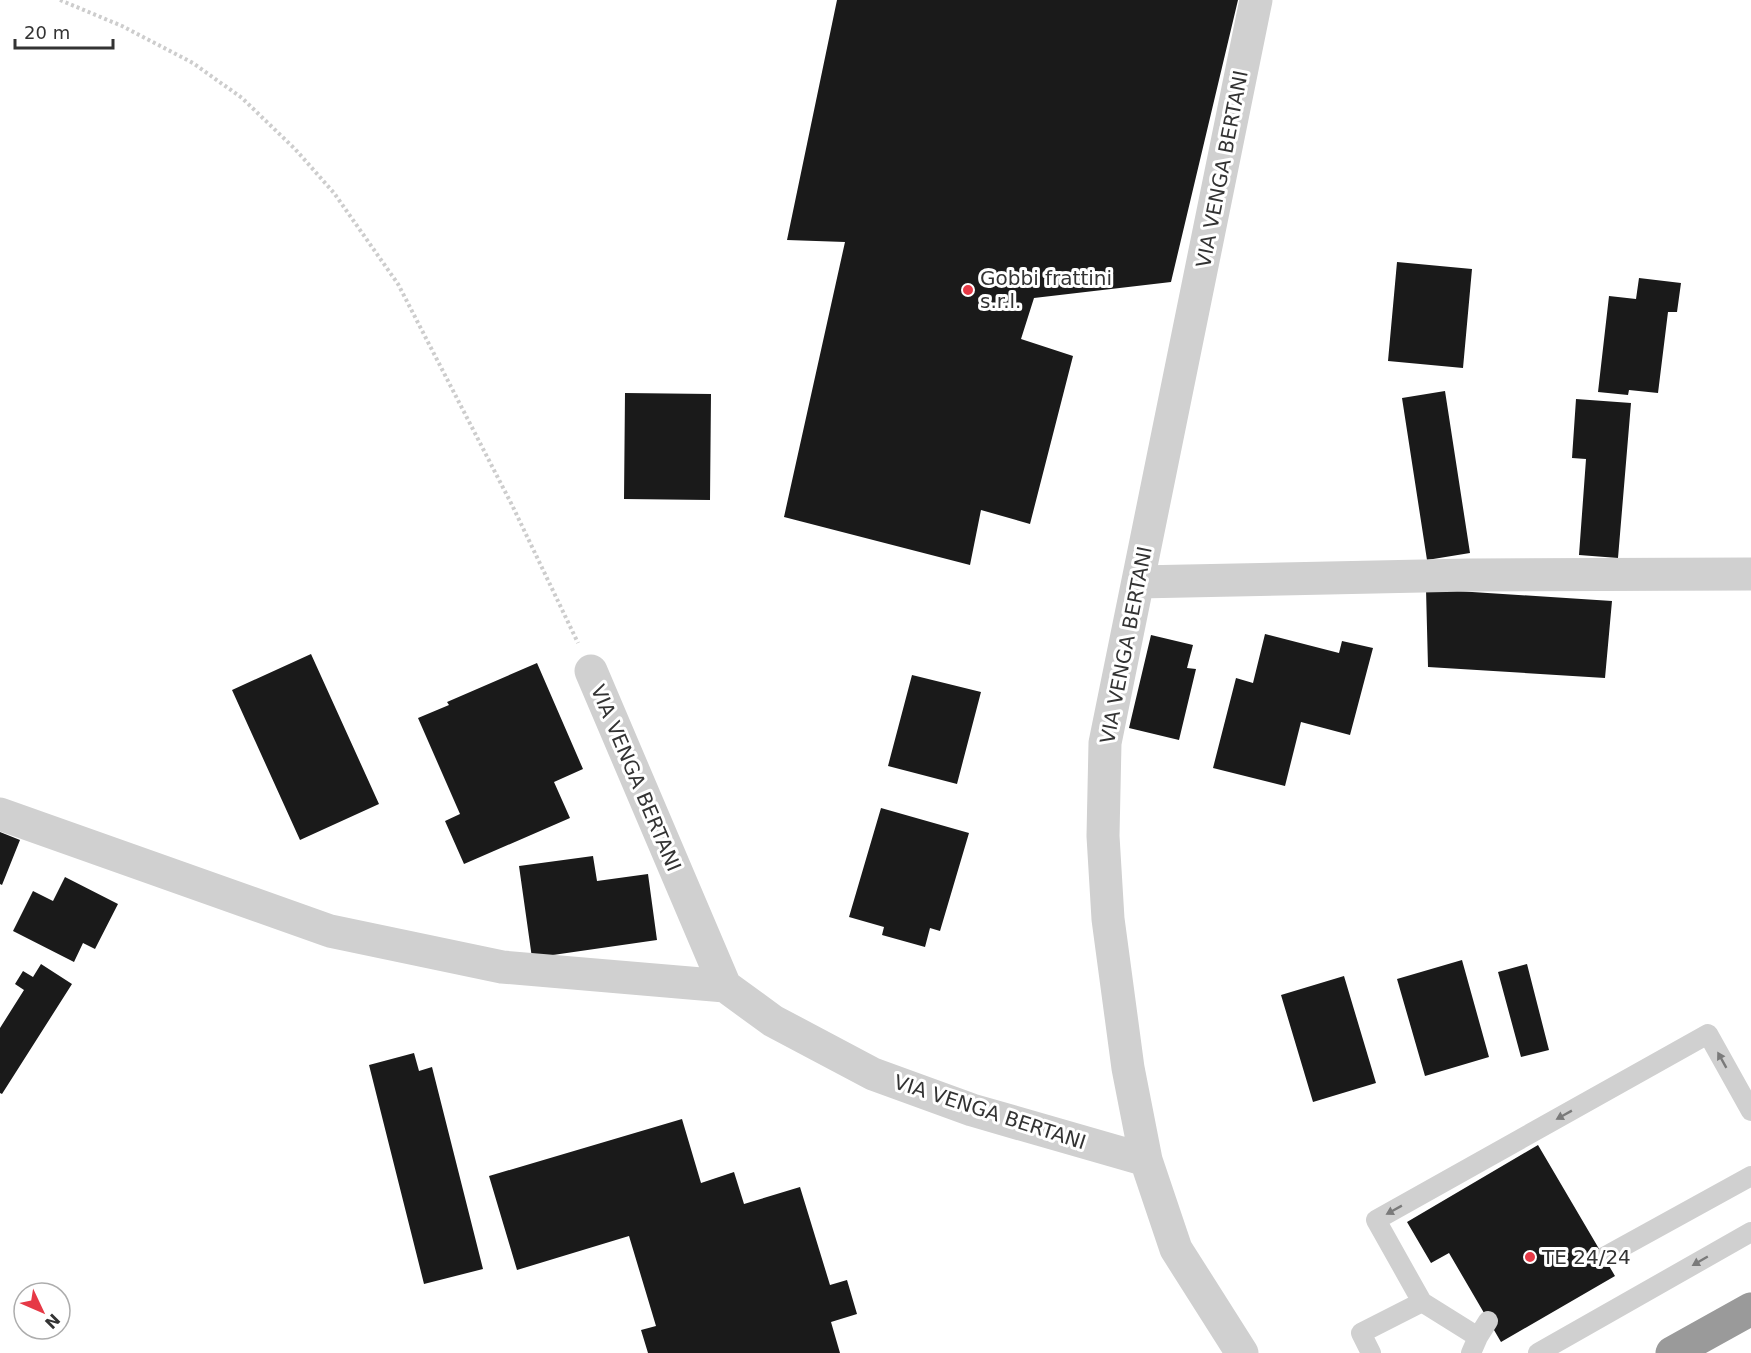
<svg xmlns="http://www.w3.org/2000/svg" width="1751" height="1353" font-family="'DejaVu Sans',sans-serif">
<rect width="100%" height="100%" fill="#fff"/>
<path fill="#1a1a1a" d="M837,0H1238L1171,282L1034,298L1021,339L1073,356L1030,524L981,510L970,565L784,517L845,242L787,240Z
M1397,262L1472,269L1463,368L1388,361Z
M1639,278L1681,283L1677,312H1668L1658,393L1629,390L1628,395L1598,392L1609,296L1636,299Z
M1445,391L1470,553L1427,560L1402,398Z
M625,393L711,394L710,500L624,499Z
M1576,399L1631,403L1618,558L1579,555L1586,459L1572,458Z
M1426,589L1612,601L1605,678L1428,667Z
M1265,634L1339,653L1342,641L1373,648L1350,735L1301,722L1285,786L1213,768L1236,678L1253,683Z
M1151,635L1193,645L1187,668L1196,669L1179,740L1129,728Z
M311,654L379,804L300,840L232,690Z
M537,663L583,769L554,782L570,818L464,864L445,821L460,814L418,718L449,705L447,702Z
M912,675L981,692L957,784L888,766Z
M881,808L969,833L940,931L930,928L925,947L882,935L884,927L849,917Z
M0,832L20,840L2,885L0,884Z
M593,856L597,881L648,874L657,940L532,958L519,866Z
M65,877L118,904L95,949L83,943L74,962L13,931L33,891L53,901Z
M1462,960L1489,1057L1425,1076L1397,979Z
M41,964L72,984L2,1094L0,1093V1028L24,990L15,984L23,971L33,977Z
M1527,964L1549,1050L1521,1057L1498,972Z
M1344,976L1376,1083L1313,1102L1281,995Z
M414,1053L419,1071L432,1067L483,1269L424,1284L369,1065Z
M682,1119L701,1183L734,1172L744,1204L800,1187L830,1285L847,1280L857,1314L831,1322L840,1353H648L641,1330L656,1326L629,1236L517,1270L489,1176Z
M1538,1145L1615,1276L1501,1342L1449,1253L1431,1263L1407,1222Z"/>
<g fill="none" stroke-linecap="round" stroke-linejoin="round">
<path stroke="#cdcdcd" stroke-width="4" stroke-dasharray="3 3" stroke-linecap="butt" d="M60,0L122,26L193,63L242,98L295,149L334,193L398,284L512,505L578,643"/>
<path stroke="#d0d0d0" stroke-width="20" d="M1604,1257L1751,1176
M1422,1302L1376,1220L1708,1034L1751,1111
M1371,1353L1361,1333L1422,1302L1478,1337
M1471,1353L1478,1337L1488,1321
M1538,1353L1751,1232"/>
<path stroke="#d0d0d0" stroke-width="33" d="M1138,582L1469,575L1751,574
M591,671L725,986L773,1021L873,1074L972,1110L1146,1160
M0,814L330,931L502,967L725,986
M1242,1353L1176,1249L1146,1160L1128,1068L1108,919L1103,836L1105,743L1256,0"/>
<path stroke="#9a9a9a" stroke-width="33" d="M1672,1353L1751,1309"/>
</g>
<defs><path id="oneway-solid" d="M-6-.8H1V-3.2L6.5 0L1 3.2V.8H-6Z" transform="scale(1.5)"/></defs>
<g fill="#7a7a7a">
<use href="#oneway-solid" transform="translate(1722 1060) rotate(-119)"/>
<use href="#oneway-solid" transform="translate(1564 1115) rotate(151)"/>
<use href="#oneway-solid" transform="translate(1394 1210) rotate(151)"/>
<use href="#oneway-solid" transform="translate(1700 1261) rotate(150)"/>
</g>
<g fill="#e63946" stroke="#fff" stroke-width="2">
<circle cx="968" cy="290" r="6"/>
<circle cx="1530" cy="1257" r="6"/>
</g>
<g text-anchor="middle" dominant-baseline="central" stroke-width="6" stroke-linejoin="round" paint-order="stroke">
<g font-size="20" fill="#333" stroke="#fff">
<text transform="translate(1222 169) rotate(-79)">VIA VENGA BERTANI</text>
<text transform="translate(1126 645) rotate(-79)">VIA VENGA BERTANI</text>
<text transform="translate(636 778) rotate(67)">VIA VENGA BERTANI</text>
<text transform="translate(990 1112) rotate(18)">VIA VENGA BERTANI</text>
</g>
<g font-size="20" fill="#333" stroke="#fff" text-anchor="start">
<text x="980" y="278">Gobbi frattini<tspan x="980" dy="23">s.r.l.</tspan></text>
<text x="1542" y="1257">TE 24/24</text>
</g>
</g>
<g transform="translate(42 1311) rotate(134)"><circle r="28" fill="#ffffff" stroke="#adadad" stroke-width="1.5"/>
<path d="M0-4.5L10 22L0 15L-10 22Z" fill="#e63946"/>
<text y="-9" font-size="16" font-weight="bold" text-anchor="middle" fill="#333333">N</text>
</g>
<path d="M15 39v9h98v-9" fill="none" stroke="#333333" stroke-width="3"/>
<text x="24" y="39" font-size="18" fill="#333333" stroke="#ffffff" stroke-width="4.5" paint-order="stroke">20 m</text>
</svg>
